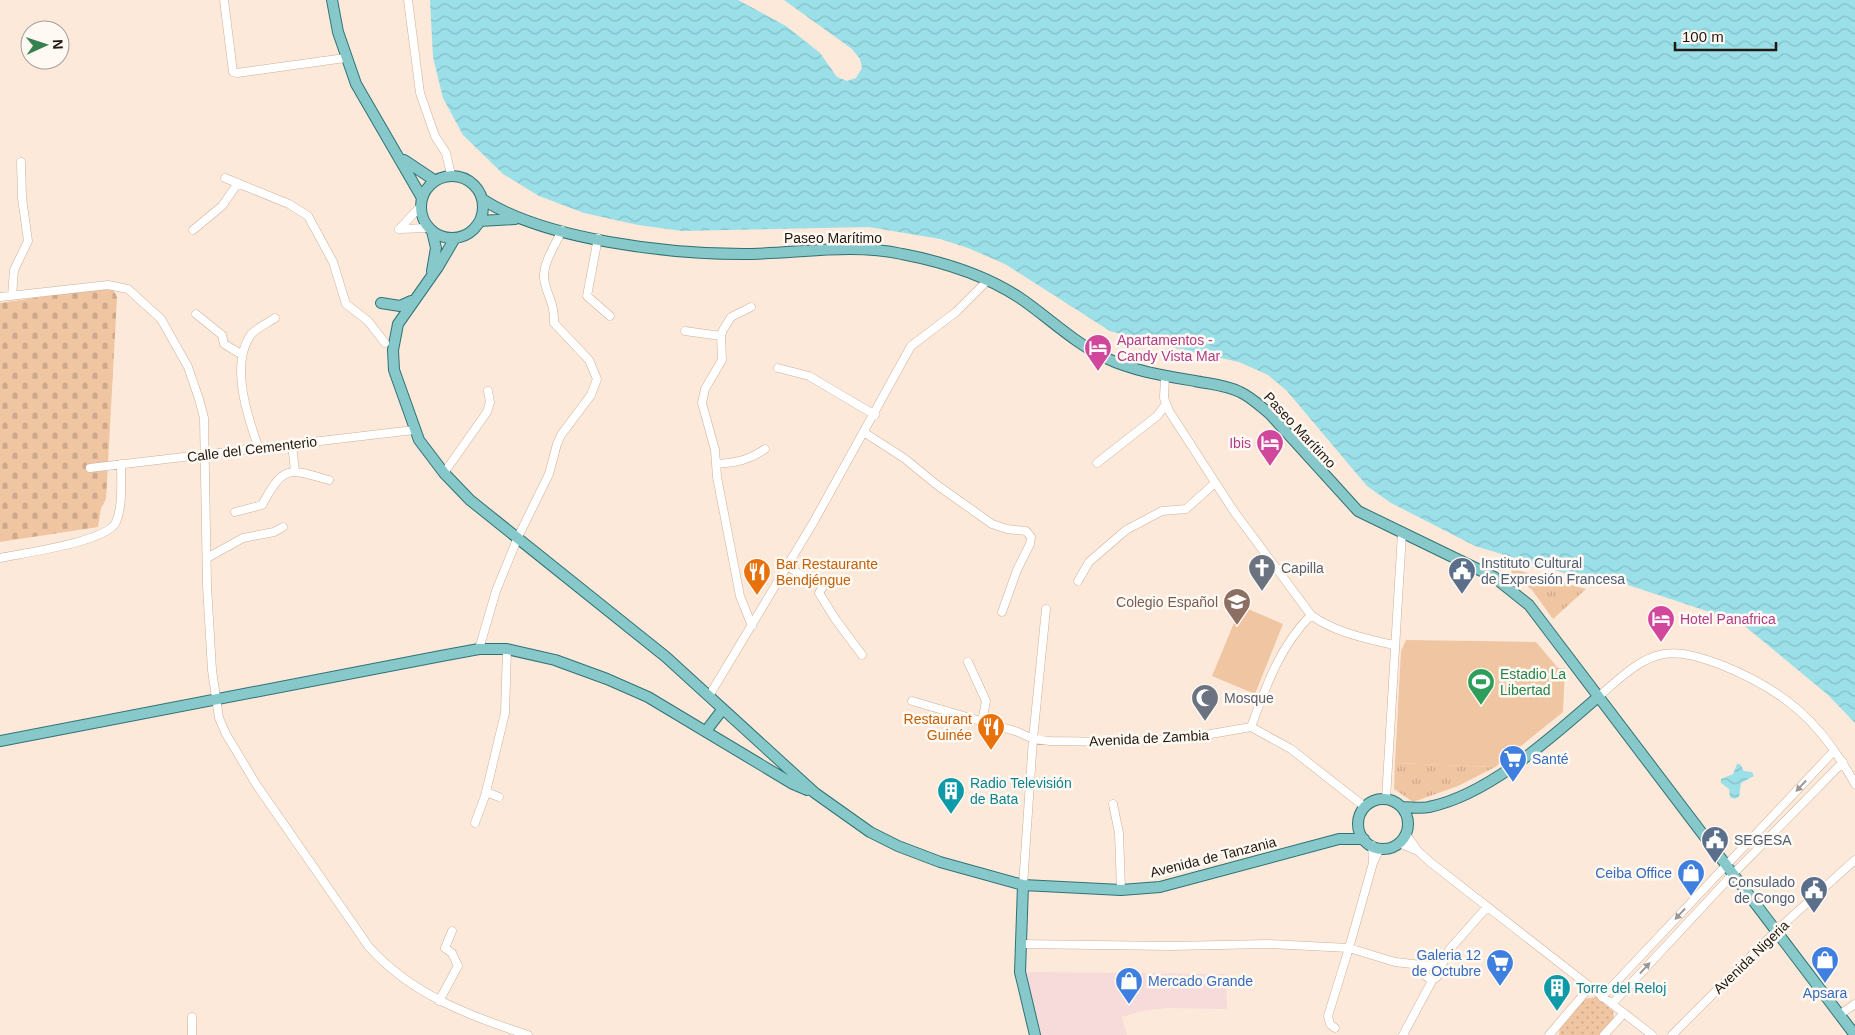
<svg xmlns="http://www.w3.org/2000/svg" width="1855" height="1035" font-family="Arial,sans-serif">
<defs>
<pattern id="grass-tufts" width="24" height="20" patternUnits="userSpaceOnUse" patternTransform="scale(1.25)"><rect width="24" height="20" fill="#efc5a2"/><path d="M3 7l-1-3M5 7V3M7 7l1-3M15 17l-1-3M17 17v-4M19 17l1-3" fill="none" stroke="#cda88a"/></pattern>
<pattern id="cemetery-stones" width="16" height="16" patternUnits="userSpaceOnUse" patternTransform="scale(1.25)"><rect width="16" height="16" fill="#efc5a2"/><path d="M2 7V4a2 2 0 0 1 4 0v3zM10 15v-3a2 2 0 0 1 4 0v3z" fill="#cda88a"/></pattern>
<pattern id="park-dots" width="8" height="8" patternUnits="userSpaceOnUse" patternTransform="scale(1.25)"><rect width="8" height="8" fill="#efc5a2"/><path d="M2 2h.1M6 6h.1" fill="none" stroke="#cda88a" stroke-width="1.8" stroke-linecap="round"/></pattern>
<pattern id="water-waves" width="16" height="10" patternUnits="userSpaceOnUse" patternTransform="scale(1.25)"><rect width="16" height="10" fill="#9bdfe8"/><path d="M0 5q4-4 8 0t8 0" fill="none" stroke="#85bfc6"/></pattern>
</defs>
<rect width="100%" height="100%" fill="#fce9da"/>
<path fill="#f6dbda" d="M1027,972L1226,974L1227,1009L1168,1008L1141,1011L1122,1017L1127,1035H1041L1031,1001Z"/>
<path fill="url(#grass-tufts)" d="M1513,569L1586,589L1553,619L1532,590L1511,572Z
M1395,763L1495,767L1458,786L1413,802L1394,789Z"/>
<path fill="url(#cemetery-stones)" d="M113,289L117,297L106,499L101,508L98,527L0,542V303L88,290Z"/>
<path fill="url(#park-dots)" d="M1596,997L1613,1011L1614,1020L1600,1035H1559L1560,1027L1585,999Z"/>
<path fill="#efc5a2" d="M1241,606L1283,624L1255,694L1212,676Z
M1406,640L1536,642L1558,668H1565L1563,712L1495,767L1395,763L1401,651Z"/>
<path fill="url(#water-waves)" d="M430,0H1855V723L1828,695L1740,622L1601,576L1584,579L1475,546L1391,503L1367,486L1287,391L1268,375L1239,362L1157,344L1110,331L1005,264L968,248L940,239L869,227L682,231L638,225L584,213L539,196L503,174L463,135L443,98L433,57Z
M1737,764H1740L1744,771L1752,772L1754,776L1741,783L1739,797L1734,799L1730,797L1729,789L1721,783V779L1733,774Z"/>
<path fill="#fce9da" d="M738,0H784L852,49L860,59L862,68L856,78L847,81L837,77L820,53L786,26Z"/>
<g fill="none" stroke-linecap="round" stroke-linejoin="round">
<defs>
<path id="minor" d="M224,0L233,72L237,73L345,58
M408,0L420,93L435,136L446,153L451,175
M225,178L289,204L308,216L333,262L346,304L368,321L385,343
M399,229L420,207
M399,229L428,228
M193,230L222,206L238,183
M598,238L587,296L610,316
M12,296L14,270L28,241L22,198L21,162
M0,297L108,285L128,289L161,319L188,367L199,399L204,418L207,586L212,670L219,718L226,734L256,784L369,947C411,994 469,1016 528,1035
M751,307L731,317L723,330L721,336L722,360L705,389L702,403L715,450L717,477L740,596L752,626
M196,314L222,335L224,344L241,354
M685,331L721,336
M778,368L809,376L875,415
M1165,376L1164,398L1169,411L1233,510L1311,615C1336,633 1364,638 1393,645
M865,433L904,458L937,485L992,524L1007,529L1026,531L1031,537L1030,544L1017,570L1002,612
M292,445L295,471
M259,449C248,418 230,366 250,336C254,329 268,323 275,318
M1097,463L1157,416L1166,404
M716,464C736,463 749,460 765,449
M90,468L414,430
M444,473L487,412L490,402L488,391
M235,512L262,505C284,465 287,468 329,480
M0,558C23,553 107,542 116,522C123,506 121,482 121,464
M207,558L243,538L274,532L283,527
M787,566L809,580L817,579L824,585L819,593L836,620L862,655
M1078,581L1089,562L1126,530L1162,511L1186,509L1215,483
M479,649L496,591L518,537L549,474L557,444L561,435L591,395L597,379L589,360L554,323C555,302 546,295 544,278C543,262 556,244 562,230
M968,662L986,701L982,722
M709,696L813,523L911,346L956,312L988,280
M1598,697C1617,681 1639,658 1664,654C1682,651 1702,658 1719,664C1785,690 1821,722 1855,784
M912,701L1018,732L1033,739L1050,741L1118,742L1188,738L1251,727L1291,749L1365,807
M1251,727C1266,686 1280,646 1311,615
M486,792L499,797
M1386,799L1402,533
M1113,804L1119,833L1121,890
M475,823L485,796L505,713L507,649
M1406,834L1418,851L1430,862L1652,1035
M1399,843L1418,851
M1372,845L1373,861
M1023,885L1033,739L1046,609
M1020,944L1171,946L1268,944L1349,948L1373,863L1380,848
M1425 972a7 7 0 1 1 14 0a7 7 0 1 1-14 0Z
M1439,971L1449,950L1487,907
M1602,997L1834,751
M439,1001L458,966L452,953L445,948L452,931
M1612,1004L1733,874L1843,762
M1839,1015L1855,1004
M1335,1028L1330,1024L1328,1016L1349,948L1395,962L1430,966
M192,1035V1017
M1403,1035L1433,979
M1549,1035L1590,987
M1604,1035L1624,1013
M1672,1035L1777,930L1855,860"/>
<path id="major" d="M332,0L338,32L356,84L422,198
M404,160L434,180
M421 207a31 31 0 1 1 62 0a31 31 0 1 1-62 0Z
M482,199C545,240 669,254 743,254C795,254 851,243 902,254C944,262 984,274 1020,298C1048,317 1074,343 1106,358C1133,371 1165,376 1195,381C1210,384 1226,385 1240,392C1251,397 1260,406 1270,414L1358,511L1494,577L1529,605L1855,1035
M480,221L515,219
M432,231L436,248L432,271
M455,238L438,267L398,324L393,350L394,370L419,440L444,473L470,500L666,657L815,793L870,832L898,846L940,862L1023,885L1121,890L1160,887L1339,839H1364
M381,303L400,306L411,301
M706,731L722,710
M0,741L441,656L479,649H507L555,660L607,679L648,697L793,784L807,790
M1358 824a25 25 0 1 1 50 0a25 25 0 1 1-50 0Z
M1402,807C1411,807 1421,809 1429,807C1489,795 1553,736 1598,697
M1023,885L1020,972L1035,1035"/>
</defs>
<use href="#minor" stroke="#ceb098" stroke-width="9"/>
<use href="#major" stroke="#307273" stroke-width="12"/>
<use href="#minor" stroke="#fff" stroke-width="8"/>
<use href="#major" stroke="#87c8cb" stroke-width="10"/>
</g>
<defs><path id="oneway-solid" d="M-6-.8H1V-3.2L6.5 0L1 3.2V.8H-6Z" transform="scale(1.25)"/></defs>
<g fill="#9c9793">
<use href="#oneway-solid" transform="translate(1801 786) rotate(133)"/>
<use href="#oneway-solid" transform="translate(1680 914) rotate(133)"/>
<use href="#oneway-solid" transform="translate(1645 968) rotate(-47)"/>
</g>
<defs>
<symbol id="hotel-pin" viewBox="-11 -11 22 30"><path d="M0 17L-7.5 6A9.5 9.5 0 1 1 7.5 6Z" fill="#d1479c" stroke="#fff9f4"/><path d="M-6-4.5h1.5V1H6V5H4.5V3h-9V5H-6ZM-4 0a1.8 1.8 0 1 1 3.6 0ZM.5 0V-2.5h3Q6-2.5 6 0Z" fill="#fff"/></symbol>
<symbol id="church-pin" viewBox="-11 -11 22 30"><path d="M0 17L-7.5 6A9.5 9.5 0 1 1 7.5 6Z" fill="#6b7280" stroke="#fff9f4"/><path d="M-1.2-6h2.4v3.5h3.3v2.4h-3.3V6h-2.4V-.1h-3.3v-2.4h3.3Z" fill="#fff"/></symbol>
<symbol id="civic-pin" viewBox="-11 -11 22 30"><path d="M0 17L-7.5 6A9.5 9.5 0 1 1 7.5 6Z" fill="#5c6f8a" stroke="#fff9f4"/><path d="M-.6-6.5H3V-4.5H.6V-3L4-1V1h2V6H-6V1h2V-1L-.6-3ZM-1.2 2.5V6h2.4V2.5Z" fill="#fff"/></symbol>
<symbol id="restaurant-pin" viewBox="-11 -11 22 30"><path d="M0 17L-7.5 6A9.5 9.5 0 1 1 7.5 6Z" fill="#e8710a" stroke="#fff9f4"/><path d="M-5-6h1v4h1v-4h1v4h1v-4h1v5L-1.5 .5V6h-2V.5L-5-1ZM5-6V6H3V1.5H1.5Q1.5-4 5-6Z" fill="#fff"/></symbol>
<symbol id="school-pin" viewBox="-11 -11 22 30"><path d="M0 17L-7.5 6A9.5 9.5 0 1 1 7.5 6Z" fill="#8d6e63" stroke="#fff9f4"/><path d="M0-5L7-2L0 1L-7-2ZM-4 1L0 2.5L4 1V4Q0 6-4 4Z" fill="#fff"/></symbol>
<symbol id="stadium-pin" viewBox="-11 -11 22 30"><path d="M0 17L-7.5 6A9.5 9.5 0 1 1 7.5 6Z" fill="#2e9e5b" stroke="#fff9f4"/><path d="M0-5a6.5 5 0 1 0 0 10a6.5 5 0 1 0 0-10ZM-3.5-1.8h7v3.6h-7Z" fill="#fff"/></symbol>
<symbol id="mosque-pin" viewBox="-11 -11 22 30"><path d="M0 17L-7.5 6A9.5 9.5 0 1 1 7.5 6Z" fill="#6b7280" stroke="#fff9f4"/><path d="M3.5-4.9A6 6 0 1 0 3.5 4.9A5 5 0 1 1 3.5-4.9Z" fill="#fff"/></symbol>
<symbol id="supermarket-pin" viewBox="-11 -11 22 30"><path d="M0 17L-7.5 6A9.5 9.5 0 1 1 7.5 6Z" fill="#3f7fe0" stroke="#fff9f4"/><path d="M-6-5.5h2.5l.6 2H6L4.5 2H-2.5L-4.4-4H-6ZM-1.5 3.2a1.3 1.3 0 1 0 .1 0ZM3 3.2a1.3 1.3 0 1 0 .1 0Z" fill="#fff"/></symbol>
<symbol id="building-pin" viewBox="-11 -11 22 30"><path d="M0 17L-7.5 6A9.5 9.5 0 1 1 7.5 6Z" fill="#0f9aa8" stroke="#fff9f4"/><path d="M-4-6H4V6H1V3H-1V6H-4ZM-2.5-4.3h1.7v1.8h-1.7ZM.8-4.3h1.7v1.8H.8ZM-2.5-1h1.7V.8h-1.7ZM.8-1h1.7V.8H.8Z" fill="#fff"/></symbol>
<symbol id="shop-pin" viewBox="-11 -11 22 30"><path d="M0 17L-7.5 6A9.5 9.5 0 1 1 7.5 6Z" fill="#3f7fe0" stroke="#fff9f4"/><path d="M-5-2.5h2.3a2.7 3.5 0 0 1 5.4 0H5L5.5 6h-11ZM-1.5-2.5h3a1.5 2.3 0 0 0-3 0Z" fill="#fff"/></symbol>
</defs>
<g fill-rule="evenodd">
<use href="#hotel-pin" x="1082" y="332" width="32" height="43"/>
<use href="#hotel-pin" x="1254" y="427" width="32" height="43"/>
<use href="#church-pin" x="1246" y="552" width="32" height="43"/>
<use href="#civic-pin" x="1446" y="555" width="32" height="43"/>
<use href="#restaurant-pin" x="741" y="556" width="32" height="43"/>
<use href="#school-pin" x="1221" y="586" width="32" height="43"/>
<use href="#hotel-pin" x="1645" y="603" width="32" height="43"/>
<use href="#stadium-pin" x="1465" y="666" width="32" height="43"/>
<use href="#mosque-pin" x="1189" y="682" width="32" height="43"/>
<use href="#restaurant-pin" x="975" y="711" width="32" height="43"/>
<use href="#supermarket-pin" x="1497" y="743" width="32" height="43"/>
<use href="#building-pin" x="935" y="775" width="32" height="43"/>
<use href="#civic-pin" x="1699" y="824" width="32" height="43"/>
<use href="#shop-pin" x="1675" y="857" width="32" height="43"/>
<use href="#civic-pin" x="1798" y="874" width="32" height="43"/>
<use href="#shop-pin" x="1809" y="944" width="32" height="43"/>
<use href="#supermarket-pin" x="1484" y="947" width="32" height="43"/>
<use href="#shop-pin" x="1113" y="965" width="32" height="43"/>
<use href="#building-pin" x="1541" y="972" width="32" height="43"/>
</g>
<g text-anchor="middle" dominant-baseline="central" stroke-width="5" stroke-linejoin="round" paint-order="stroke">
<g font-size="14" fill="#22180f" stroke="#fff9f4">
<text x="833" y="238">Paseo Marítimo</text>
<text transform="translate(1300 430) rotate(47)">Paseo Marítimo</text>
<text transform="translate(252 449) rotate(-7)">Calle del Cementerio</text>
<text transform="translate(1149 738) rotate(-3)">Avenida de Zambia</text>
<text transform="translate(1213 857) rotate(-14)">Avenida de Tanzania</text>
<text transform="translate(1751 957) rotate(-44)">Avenida Nigeria</text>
</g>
<g font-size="14" fill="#b23c85" stroke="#fff9f4" text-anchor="start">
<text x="1117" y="340">Apartamentos -<tspan x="1117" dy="16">Candy Vista Mar</tspan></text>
<text x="1251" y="443" text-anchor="end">Ibis</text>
<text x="1680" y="619">Hotel Panafrica</text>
</g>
<g font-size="14" fill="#4e5e75" stroke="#fff9f4" text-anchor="start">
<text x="1481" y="563">Instituto Cultural<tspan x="1481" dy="16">de Expresión Francesa</tspan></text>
<text x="1734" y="840">SEGESA</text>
<text x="1795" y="882" text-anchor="end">Consulado<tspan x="1795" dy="16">de Congo</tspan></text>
</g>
<g font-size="14" fill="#c56008" stroke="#fff9f4" text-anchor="start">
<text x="776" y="564">Bar Restaurante<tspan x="776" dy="16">Bendjéngue</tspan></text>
<text x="972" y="719" text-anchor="end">Restaurant<tspan x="972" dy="16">Guinée</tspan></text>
</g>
<g font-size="14" fill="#5b616d" stroke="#fff9f4" text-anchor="start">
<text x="1281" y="568">Capilla</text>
<text x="1224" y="698">Mosque</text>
</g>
<g font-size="14" fill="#785e54" stroke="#fff9f4" text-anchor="end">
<text x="1218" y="602">Colegio Español</text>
</g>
<g font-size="14" fill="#27864d" stroke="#fff9f4" text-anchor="start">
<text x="1500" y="674">Estadio La<tspan x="1500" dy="16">Libertad</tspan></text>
</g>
<g font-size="14" fill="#366cbe" stroke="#fff9f4" text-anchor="start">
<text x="1532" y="759">Santé</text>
<text x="1672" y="873" text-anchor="end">Ceiba Office</text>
<text x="1481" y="955" text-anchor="end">Galeria 12<tspan x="1481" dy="16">de Octubre</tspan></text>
<text x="1148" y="981">Mercado Grande</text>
<text x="1825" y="993" text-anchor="middle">Apsara</text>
</g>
<g font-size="14" fill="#0d838f" stroke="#fff9f4" text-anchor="start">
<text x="970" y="783">Radio Televisión<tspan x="970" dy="16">de Bata</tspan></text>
<text x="1576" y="988">Torre del Reloj</text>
</g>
</g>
<g transform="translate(45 45) rotate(87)"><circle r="24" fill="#fff9f4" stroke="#a79f98"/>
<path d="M0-4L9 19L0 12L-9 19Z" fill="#36814f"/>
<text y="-8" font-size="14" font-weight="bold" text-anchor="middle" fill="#22180f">N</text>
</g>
<path d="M1675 42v8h101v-8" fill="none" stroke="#22180f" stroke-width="2.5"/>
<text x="1682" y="42" font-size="15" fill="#22180f" stroke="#fff9f4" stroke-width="4" paint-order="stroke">100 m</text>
</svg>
